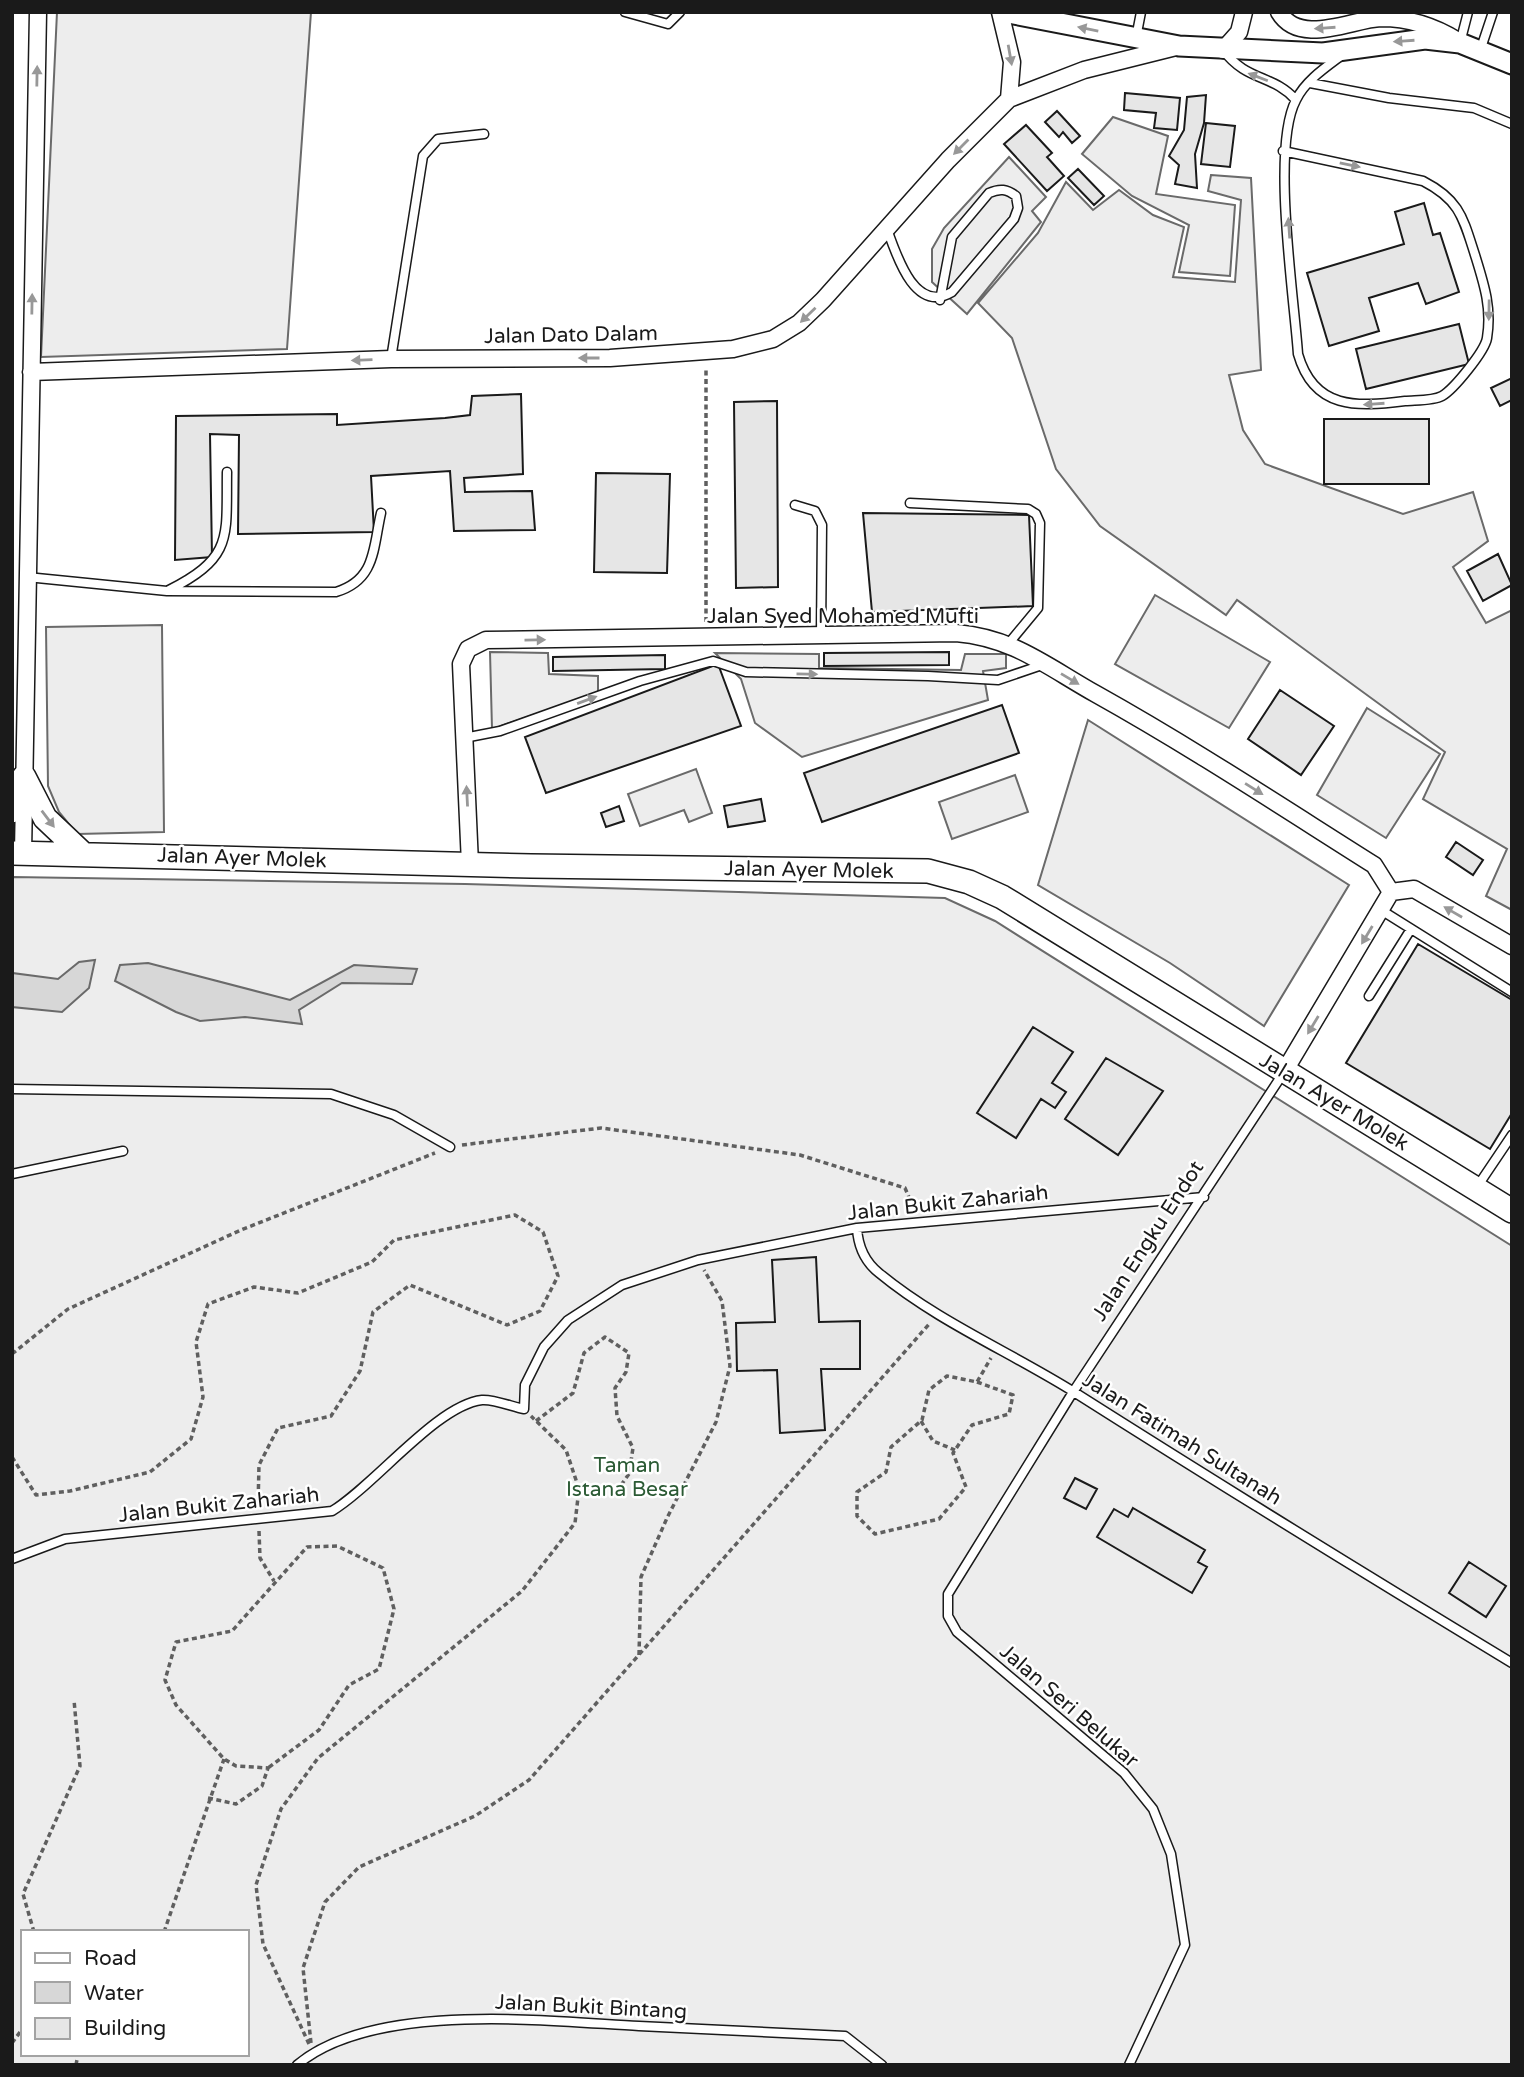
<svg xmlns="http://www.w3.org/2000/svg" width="1524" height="2077" font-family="'Varela Round',sans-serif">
<rect width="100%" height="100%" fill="#fff"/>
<path fill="#ededed" stroke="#6a6a6a" stroke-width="2" fill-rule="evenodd" d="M57,12H311L287,349L41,357Z
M1113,117L1168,136L1156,194L1235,205L1230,276L1179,272L1189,225L1132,196L1082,154Z
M1009,157L1046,197L1032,211L1041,222L967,314L932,282V249L944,228Z
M1211,175L1251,178L1261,370L1229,375L1243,430L1265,464L1403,514L1473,492L1488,541L1453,567L1486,623L1512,610V910L1486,896L1507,849L1423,799L1445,752L1237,600L1226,615L1100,526L1056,469L1012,338L978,303L1038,233L1066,182L1093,210L1119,190L1153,215L1184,227L1173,277L1235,282L1241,200L1208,191Z
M1155,595L1270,662L1229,728L1115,664Z
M162,625L164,832L77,834L59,812L48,786L46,627Z
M490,652L548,653L549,674L598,676V693L492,729Z
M715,653L819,654V668L961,670L965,654H1006V668L983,671L988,700L802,757L755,723L741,679Z
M1367,708L1440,754L1386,838L1317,795Z
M1088,720L1349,885L1264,1026L1170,963L1038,885Z
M696,769L712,813L689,822L684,810L640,826L628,794Z
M1015,775L1028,812L952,839L939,802Z
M12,877L465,884L945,898L995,921L1512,1246V2065H12ZM23,1932H247V2054H23Z"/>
<path fill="#d7d7d7" stroke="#6a6a6a" stroke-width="2" d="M95,960L89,988L62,1012L12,1007V973L58,979L79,962Z
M148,963L290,1000L354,965L417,969L412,984L342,983L299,1010L302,1024L245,1017L200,1021L176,1012L115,981L120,965Z"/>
<path fill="#e6e6e6" stroke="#1a1a1a" stroke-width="2" d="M1125,93L1180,98L1177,130L1154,128L1156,113L1124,110Z
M1206,95L1204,123L1195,154L1197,188L1175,184L1179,165L1169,156L1184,130L1187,97Z
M1057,111L1080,136L1072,143L1063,132L1059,137L1045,122Z
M1206,123L1235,126L1230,167L1201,164Z
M1026,125L1052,153L1047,157L1064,176L1047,191L1004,144Z
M1078,169L1104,196L1094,205L1068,178Z
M1424,203L1433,235L1440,233L1459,292L1426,304L1418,283L1369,298L1379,331L1329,346L1307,273L1404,244L1395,212Z
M1459,324L1469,364L1366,389L1356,349Z
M1512,378V400L1500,406L1491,388Z
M521,394L523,474L464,478L465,492L532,491L535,530L454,531L450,471L371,476L374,532L238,534L239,435L210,434L212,557L175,560L176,416L337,414V425L445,418L470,415L472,396Z
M777,401L778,587L736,588L734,402Z
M1324,419H1429V484H1324Z
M596,473L670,474L667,573L594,572Z
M863,513L1029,515L1033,606L872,612Z
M1498,554L1512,585L1483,601L1467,571Z
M949,652V665L824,666V653Z
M665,655V669L553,671V657Z
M718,664L741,726L546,793L525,737Z
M1280,690L1334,726L1301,775L1248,739Z
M1002,705L1019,753L822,822L804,773Z
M761,799L765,821L728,827L724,806Z
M619,806L624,821L606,827L601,813Z
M1456,842L1483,860L1473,875L1446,857Z
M1418,944L1512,1000V1113L1490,1149L1346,1063Z
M1033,1027L1073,1052L1052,1083L1066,1092L1055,1108L1041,1099L1016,1138L977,1113Z
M1106,1058L1163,1091L1118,1155L1065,1119Z
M816,1257L819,1322L860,1321V1369H821L825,1430L780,1433L777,1370L737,1371L736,1323L775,1322L772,1260Z
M1075,1478L1097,1489L1086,1509L1064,1498Z
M1133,1508L1205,1550L1198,1562L1207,1567L1192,1593L1097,1537L1114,1509L1128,1517Z
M1469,1562L1506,1586L1486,1617L1449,1593Z"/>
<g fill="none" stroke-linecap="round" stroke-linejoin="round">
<defs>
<path id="service" d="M625,12L668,24L680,12
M1136,38L1141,12
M1460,43L1468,12
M1223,50C1247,82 1273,74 1296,100
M1480,51L1493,12
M1310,83L1389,98L1474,108L1512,124
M1283,151L1423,181C1460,200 1463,218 1475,255C1484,284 1492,308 1487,338C1485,351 1454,389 1442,396C1433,401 1416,400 1405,401C1357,407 1314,410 1298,354C1294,296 1271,147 1296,100C1305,81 1326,67 1342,55
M887,229C897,257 915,314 952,292L1014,219L1018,208L1016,196C1007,189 1000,188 989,193L952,237L940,300
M391,359L423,156L438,139L484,134
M910,503L1028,509L1036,514L1040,523L1038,608L1009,643
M795,505L815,511L822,525L821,635
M27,577L167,591L336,592C376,580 373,548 381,513
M169,590C234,557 226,537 227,472
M464,738L500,731L640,681L713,661L746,672L928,676L998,680L1042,665
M1381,910L1512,992
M1369,996L1411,929
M12,1089L331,1094L394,1115L450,1147
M12,1174L123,1151
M1477,1187L1512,1135
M857,1228C858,1246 864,1261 879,1273C937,1321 1010,1352 1074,1392C1219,1484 1365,1574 1512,1663
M12,1559L65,1539L332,1511C375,1485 437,1405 482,1400C494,1399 513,1407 524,1409L525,1385L544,1347L568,1320L622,1285L698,1260L857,1228L1204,1197
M297,2065C373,2001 545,2021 639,2026C708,2030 777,2033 845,2036L882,2065
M1129,2065L1185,1945L1171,1854L1153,1809L1124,1773L957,1632L948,1616V1594L1073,1392L1284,1072"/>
<path id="minor" d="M1000,12L1012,62L1009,99
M1279,12C1300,47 1352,19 1381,18C1410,18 1434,26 1458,41
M1223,50L1239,32L1244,12
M31,372L391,359L610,358L733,349L773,339L799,323L823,300L948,160L1009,99L1084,70L1176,47
M23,853L38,12
M470,864L461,664L468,649L486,640L956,633C1014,638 1046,666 1096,694C1191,747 1282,807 1374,865L1391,892
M1391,892L1414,889L1512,946
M1284,1072L1391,892"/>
<path id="tertiary" d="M1003,12L1179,46L1323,53L1425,39L1460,43L1512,64"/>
<path id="secondary" d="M24,777L45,818L82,853
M12,811L24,777
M12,853L531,866L928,871L969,882L1002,897L1512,1211"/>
</defs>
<use href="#service" stroke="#1a1a1a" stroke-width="11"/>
<use href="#minor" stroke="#1a1a1a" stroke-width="19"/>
<use href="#tertiary" stroke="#1a1a1a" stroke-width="23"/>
<use href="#secondary" stroke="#1a1a1a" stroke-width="26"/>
<path stroke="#5f5f5f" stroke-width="3.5" stroke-dasharray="5 3.5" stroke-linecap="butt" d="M706,622V367
M462,1145L601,1128L800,1155L905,1188L915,1211
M12,1354L68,1309L241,1230L435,1153
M977,1382L1013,1395L1009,1414L972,1425L953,1453L966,1487L939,1519L875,1534L857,1516V1492L886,1472L891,1447L922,1420L929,1390L947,1376L977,1382L991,1358
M536,1421L573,1393L584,1353L605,1337L629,1353L626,1372L615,1388L617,1416L633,1448L629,1474L613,1496
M921,1421L933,1441L955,1450
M12,1457L36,1495L70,1491L150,1472L191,1439L203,1397L196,1342L208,1304L254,1287L298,1293L372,1262L394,1240L515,1215L543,1232L558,1276L540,1311L507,1325L410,1285L373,1312L360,1371L331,1416L278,1428L259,1465L258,1506
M259,1531L260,1558L274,1581
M639,1655L641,1577L667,1518L716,1422L730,1366L722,1301L704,1270
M208,1798L236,1804L262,1786L268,1768L236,1766L224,1759L176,1705L165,1680L176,1642L232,1631L307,1547L337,1546L383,1568L394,1609L379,1669L349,1685L319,1730L268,1768
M34,1932L23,1894L80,1766L74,1700
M164,1932L224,1759
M12,2043L23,2028
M311,2043L303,1968L325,1902L359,1867L475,1816L529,1780L930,1323
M309,2044L263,1944L256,1885L281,1809L318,1758L522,1591L575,1523L579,1489L566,1450L531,1416
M76,2065L78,2054"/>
<use href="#service" stroke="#fff" stroke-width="8"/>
<use href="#minor" stroke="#fff" stroke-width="16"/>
<use href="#tertiary" stroke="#fff" stroke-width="19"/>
<use href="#secondary" stroke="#fff" stroke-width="23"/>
</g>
<defs><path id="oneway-solid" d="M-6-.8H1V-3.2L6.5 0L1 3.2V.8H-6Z" transform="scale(1.75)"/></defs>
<g fill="#989898">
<use href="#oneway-solid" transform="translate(1325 28) rotate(176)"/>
<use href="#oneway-solid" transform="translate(1088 29) rotate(-169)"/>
<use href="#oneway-solid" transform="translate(1404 41) rotate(176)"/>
<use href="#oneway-solid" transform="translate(1010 55) rotate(80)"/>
<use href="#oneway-solid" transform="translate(37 76) rotate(-89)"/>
<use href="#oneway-solid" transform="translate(1258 77) rotate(-159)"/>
<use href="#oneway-solid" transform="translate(961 147) rotate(135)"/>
<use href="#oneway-solid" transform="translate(1350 165) rotate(12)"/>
<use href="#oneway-solid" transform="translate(1289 228) rotate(-94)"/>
<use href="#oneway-solid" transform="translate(32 304) rotate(-89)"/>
<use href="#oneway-solid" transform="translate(1489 310) rotate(91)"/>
<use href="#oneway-solid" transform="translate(808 315) rotate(136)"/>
<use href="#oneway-solid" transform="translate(589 358) rotate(180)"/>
<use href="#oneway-solid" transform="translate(362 360) rotate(178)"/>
<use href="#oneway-solid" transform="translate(1374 404) rotate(176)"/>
<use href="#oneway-solid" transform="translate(535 640) rotate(-1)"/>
<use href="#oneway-solid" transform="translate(807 674) rotate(1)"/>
<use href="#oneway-solid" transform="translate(1070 679) rotate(31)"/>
<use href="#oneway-solid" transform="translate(587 700) rotate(-20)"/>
<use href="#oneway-solid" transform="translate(1254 789) rotate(32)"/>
<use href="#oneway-solid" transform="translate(467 796) rotate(-93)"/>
<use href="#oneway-solid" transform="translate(48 819) rotate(53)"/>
<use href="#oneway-solid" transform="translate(1453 912) rotate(-150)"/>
<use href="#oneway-solid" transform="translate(1367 935) rotate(121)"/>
<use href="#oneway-solid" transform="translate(1313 1025) rotate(121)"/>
</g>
<g text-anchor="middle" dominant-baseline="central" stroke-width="5" stroke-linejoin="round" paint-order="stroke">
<g font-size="21" fill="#1a1a1a" stroke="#fff">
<text transform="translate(571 335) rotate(-1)">Jalan Dato Dalam</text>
<text x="843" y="616">Jalan Syed Mohamed Mufti</text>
<text transform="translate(242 858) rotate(2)">Jalan Ayer Molek</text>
<text transform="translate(809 870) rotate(1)">Jalan Ayer Molek</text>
<text transform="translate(1334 1102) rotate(31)">Jalan Ayer Molek</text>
<text transform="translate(948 1203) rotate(-6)">Jalan Bukit Zahariah</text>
<text transform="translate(1148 1241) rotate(-57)">Jalan Engku Endot</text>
<text transform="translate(1182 1439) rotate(32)">Jalan Fatimah Sultanah</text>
<text transform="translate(219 1505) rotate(-6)">Jalan Bukit Zahariah</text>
<text transform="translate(1069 1706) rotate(41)">Jalan Seri Belukar</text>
<text transform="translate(591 2007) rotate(3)">Jalan Bukit Bintang</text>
</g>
<g font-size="21" fill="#2b5a34" stroke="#fff">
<text x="627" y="1465">Taman<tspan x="627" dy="24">Istana Besar</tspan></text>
</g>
</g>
<rect width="1524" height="2077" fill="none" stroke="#1a1a1a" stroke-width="28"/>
<rect x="21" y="1930" width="228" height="126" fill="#ffffff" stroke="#a3a3a3" stroke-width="2"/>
<rect x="35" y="1953" width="35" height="10" fill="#ffffff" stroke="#a3a3a3" stroke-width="2"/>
<text x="84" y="1965" font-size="21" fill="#1a1a1a">Road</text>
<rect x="35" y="1982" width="35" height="21" fill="#d7d7d7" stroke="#a3a3a3" stroke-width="2"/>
<text x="84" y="2000" font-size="21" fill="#1a1a1a">Water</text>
<rect x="35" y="2018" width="35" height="21" fill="#e6e6e6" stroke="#a3a3a3" stroke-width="2"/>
<text x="84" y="2035" font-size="21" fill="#1a1a1a">Building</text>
</svg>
